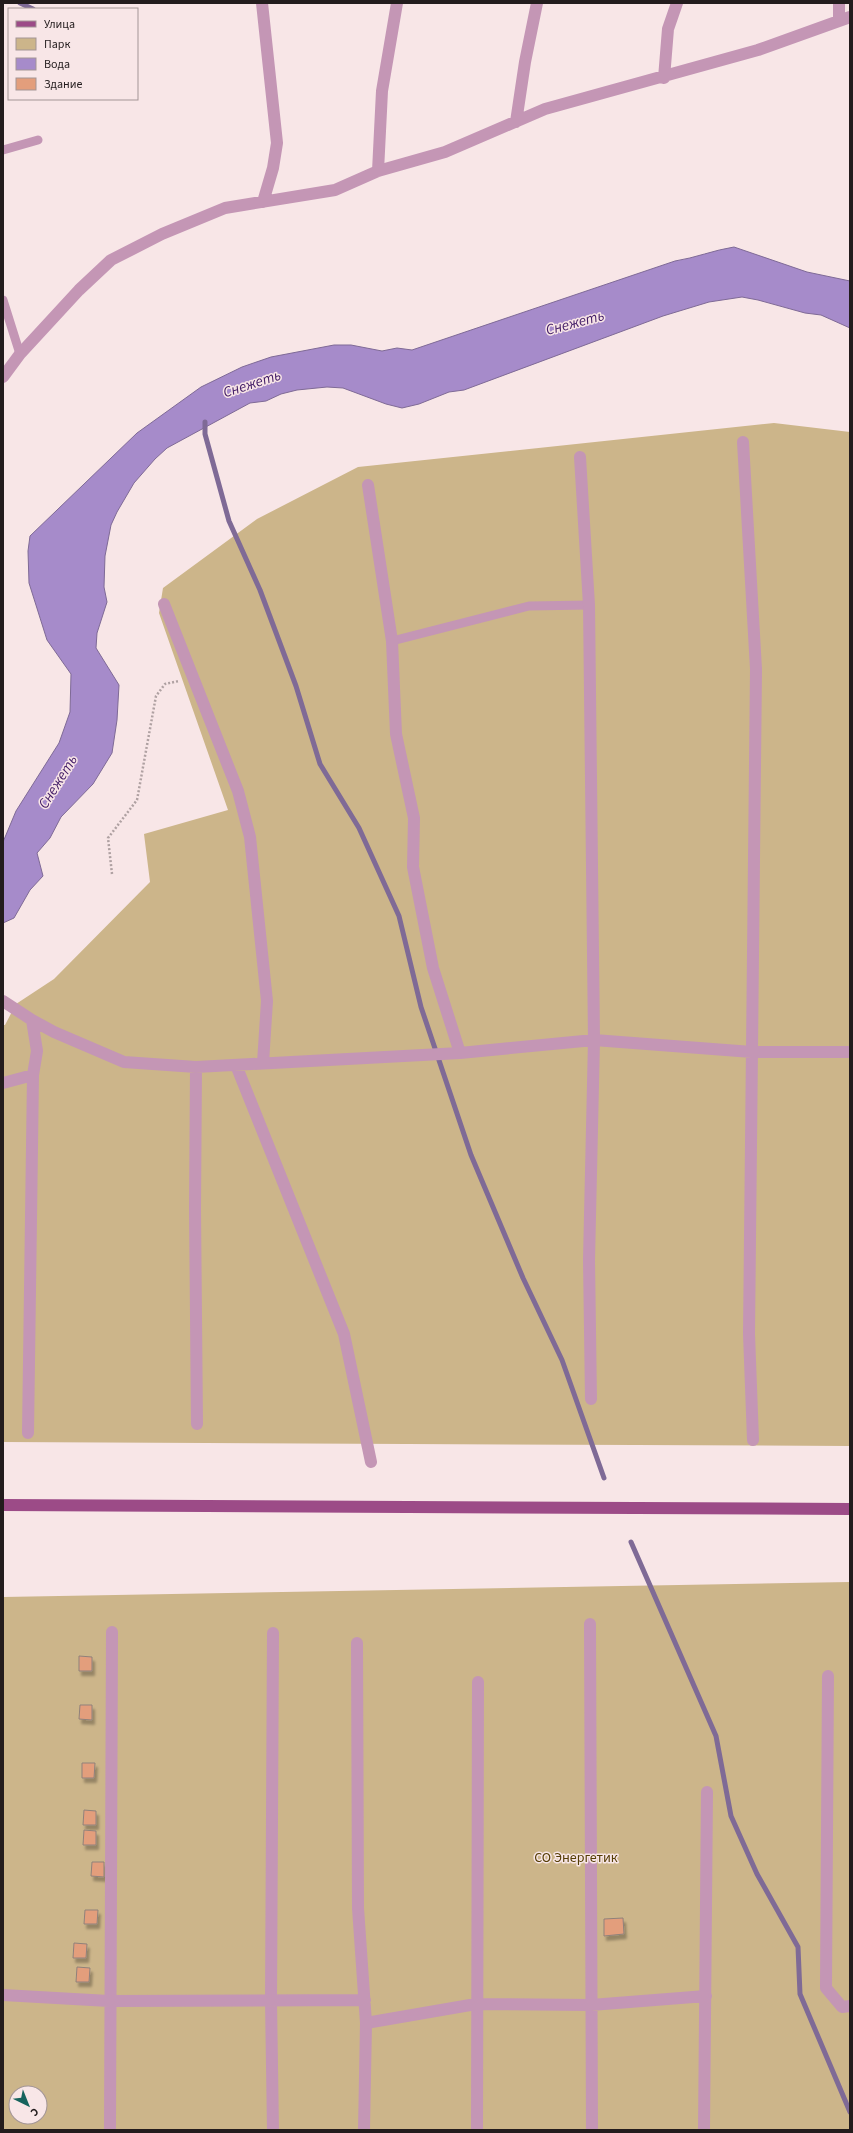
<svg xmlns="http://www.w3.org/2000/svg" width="853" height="2133" font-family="'Source Sans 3',sans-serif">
<defs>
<filter id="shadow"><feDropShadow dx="2.5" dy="4.5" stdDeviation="1" flood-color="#0004"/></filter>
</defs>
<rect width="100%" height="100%" fill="#f8e6e7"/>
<path fill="#ccb58a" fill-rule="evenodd" d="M774,423L850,432V1446L3,1442V1025H5L16,1004L54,979L150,882L144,834L228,810L159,613L163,588L257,519L358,467Z
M850,1582V2130H3V1597ZM16,2093H40V2117H16Z"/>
<path fill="#a68bca" stroke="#7f6a96" d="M734,247L807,272L850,281V328L821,315L805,313L758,300L742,297L709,302L663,316L464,390L449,392L419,404L402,408L386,404L343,388L327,387L297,390L281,394L266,401L250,403L167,448L155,459L134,483L117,512L111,525L105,556L104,587L107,602L97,633L96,648L119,685L117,720L112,753L93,784L61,817L50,838L37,853L43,876L30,890L14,918L3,923V842L16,811L59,743L70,712L71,674L47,640L29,583L28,551L30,536L137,433L201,387L242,367L271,357L334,345H351L382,351L397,348L412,350L675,261C695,258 714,250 734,247Z"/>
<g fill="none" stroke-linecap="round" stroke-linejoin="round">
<path stroke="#7f6a96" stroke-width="5" d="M20,3L33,9
M205,422V434L229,521L260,590L296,686L320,764L359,828L399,916L421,1007L471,1155L523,1278L562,1360L604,1478
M631,1542L716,1736L731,1816L757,1874L798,1947L800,1994L850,2112"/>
</g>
<path fill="#e39e7c" stroke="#8f817a" filter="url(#shadow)" d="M79,1656L92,1657V1671H79Z
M80,1705H92V1720L79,1719Z
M82,1763H95L94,1778H82Z
M84,1810L96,1811V1825H83Z
M84,1830L96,1831V1845H83Z
M92,1862H104V1877L91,1876Z
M85,1910H98L97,1924H84Z
M623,1918L624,1934L604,1936V1919Z
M74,1943L87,1944L86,1958H73Z
M77,1967L90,1968L89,1982H76Z"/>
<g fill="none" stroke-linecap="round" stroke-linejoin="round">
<path stroke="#afa1a2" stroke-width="2.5" stroke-dasharray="2 2" stroke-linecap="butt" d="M112,874L108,838L137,800L156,696L165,684L179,681"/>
<path stroke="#c496b5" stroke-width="9" d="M3,150L38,140
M3,300L20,354
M392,641L529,606L589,605"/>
<path stroke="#c496b5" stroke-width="12" d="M262,3L277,143L273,168L263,202
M839,20V3
M664,78L668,29L677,3
M516,122L525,62L537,3
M378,171L382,91L397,3
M3,377L20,354L79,290L111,260L162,234L225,208L335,190L378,171L445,152L545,109L758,50L850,17
M743,442L756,669L749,1334L753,1440
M580,457L589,605L594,1040L589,1260L591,1399
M368,485L392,641L396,734L414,818L413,867L433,968L460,1053
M164,604L238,791L250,837L267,1001L263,1063
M3,1001L32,1020L37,1051L33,1075L28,1433
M32,1020L54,1032L124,1062L196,1067L460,1053L594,1040L752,1052H850
M236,1065L344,1334L371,1462
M196,1067L195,1209L197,1424
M3,1083L33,1075
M590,1624L592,2130
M273,1633L271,2001L273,2130
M357,1643L358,1908L366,2023L364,2130
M828,1676L826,1988L842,2007L850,2006
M3,1995L109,2001L365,2000
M366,2023L476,2004L591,2005L706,1996
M110,2130L112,1632
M477,2130L478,1682
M704,2130L707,1792"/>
<path stroke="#9c4b87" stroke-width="12" d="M3,1505L850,1509"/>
</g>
<g text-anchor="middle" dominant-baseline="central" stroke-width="3" stroke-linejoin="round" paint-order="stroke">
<g font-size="14" fill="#553d05" stroke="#f8e6e7">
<text x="576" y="1858">СО Энергетик</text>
</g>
<g font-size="15" font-style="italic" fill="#431d67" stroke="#f8e6e7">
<text transform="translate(575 323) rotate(-15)">Снежеть</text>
<text transform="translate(252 384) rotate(-18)">Снежеть</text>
<text transform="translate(58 782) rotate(-58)">Снежеть</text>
</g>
</g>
<rect width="853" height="2133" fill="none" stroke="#231c1d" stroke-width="8"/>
<rect x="8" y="8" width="130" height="92" fill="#f8e6e7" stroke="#a39596"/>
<rect x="16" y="21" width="20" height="6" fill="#9c4b87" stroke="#a39596"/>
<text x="44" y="28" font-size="12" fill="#231c1d">Улица</text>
<rect x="16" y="38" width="20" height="12" fill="#ccb58a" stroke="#a39596"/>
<text x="44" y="48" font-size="12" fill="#231c1d">Парк</text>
<rect x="16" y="58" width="20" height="12" fill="#a68bca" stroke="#a39596"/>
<text x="44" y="68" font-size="12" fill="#231c1d">Вода</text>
<rect x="16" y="78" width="20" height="12" fill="#e39e7c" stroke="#a39596"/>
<text x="44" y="88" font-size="12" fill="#231c1d">Здание</text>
<g transform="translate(28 2105) rotate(137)"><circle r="19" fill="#f8e6e7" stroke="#a39596"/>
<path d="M0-3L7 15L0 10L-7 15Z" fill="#16635d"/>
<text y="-6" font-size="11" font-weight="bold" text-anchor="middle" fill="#231c1d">С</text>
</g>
</svg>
